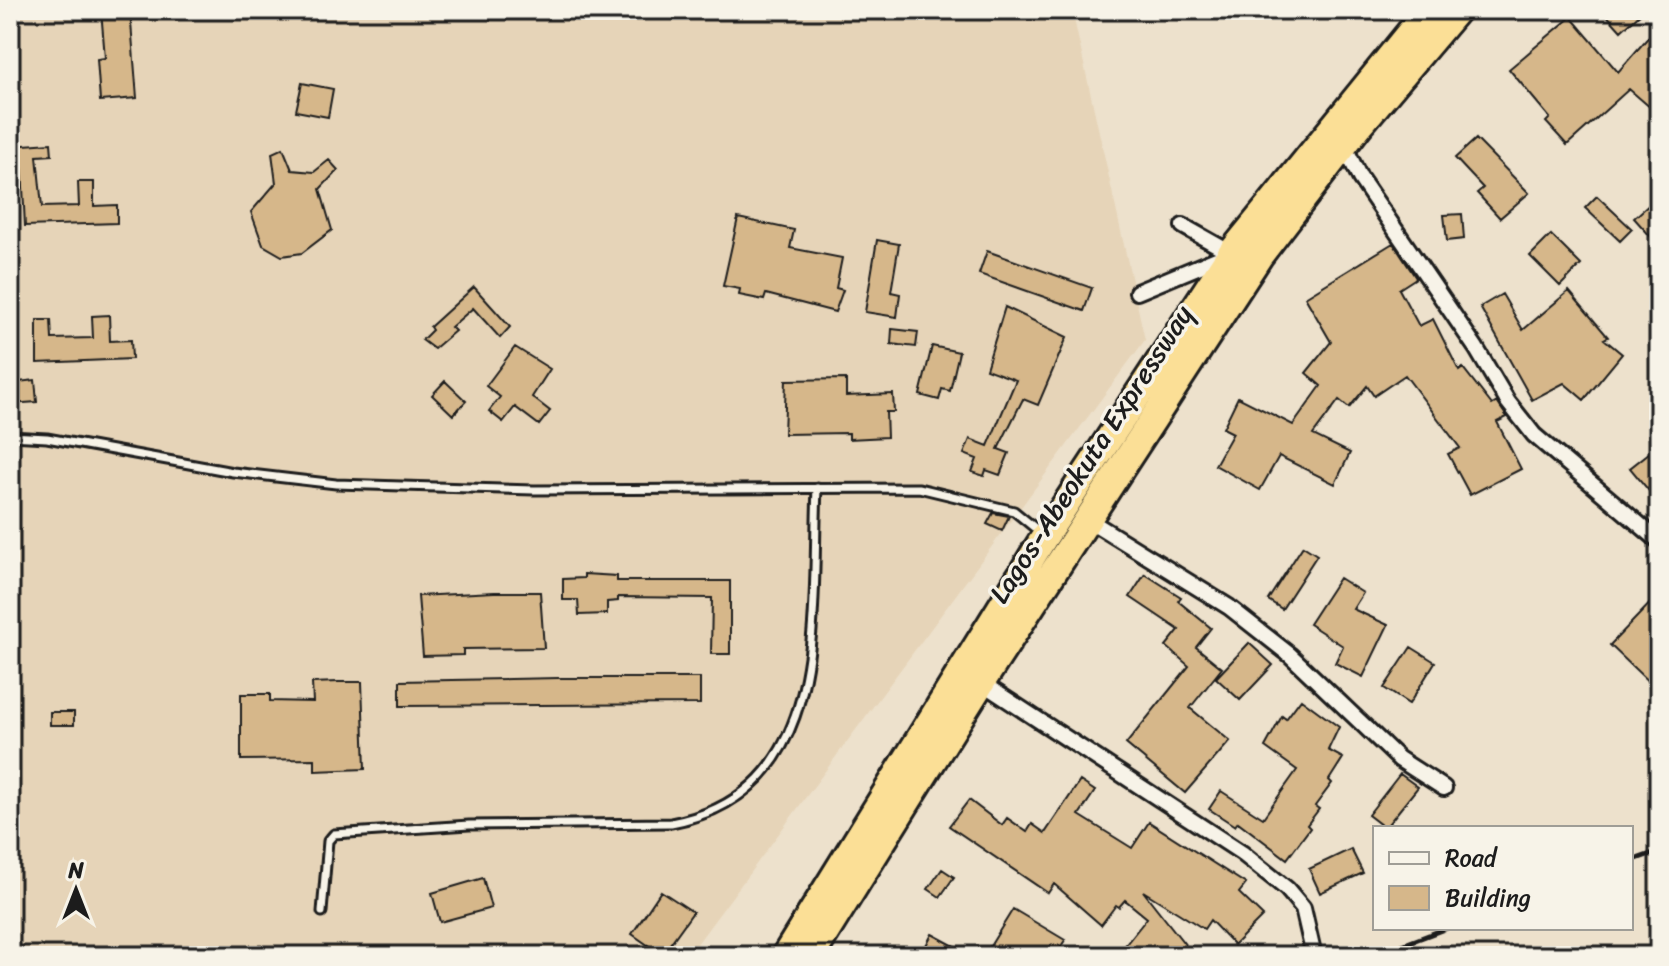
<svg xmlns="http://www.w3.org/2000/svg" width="1669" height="966" font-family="Sriracha,sans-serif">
<rect width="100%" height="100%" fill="#ede1cc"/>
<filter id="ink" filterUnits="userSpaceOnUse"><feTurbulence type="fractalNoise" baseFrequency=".0125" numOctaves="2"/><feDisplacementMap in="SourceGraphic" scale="16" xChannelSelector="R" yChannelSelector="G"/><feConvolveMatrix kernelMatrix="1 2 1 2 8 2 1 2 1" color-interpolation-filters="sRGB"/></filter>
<g filter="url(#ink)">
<path fill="#e6d4b8" d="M10,10H1072L1145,340L688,956H10Z"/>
<path fill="#d6b78a" stroke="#1c1c1c" stroke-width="2" d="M101,10H130L137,98L100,101L97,59L105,58Z
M1602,10H1644L1621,31Z
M1571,17L1618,72L1659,25V115L1629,89L1567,145L1546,122L1550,118L1509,69Z
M302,83L333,89L328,117L296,111Z
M1476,139L1529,193L1500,218L1477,193L1483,188L1455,158Z
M51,143L52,155L37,156L42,207L79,206L78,182H94V206L117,205V223L25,226L22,167H10V146Z
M283,148L292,170L314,172L329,160L338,170L320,189L332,230L302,253L282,256L263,245L251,212L276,183L272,153Z
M1597,196L1632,229L1620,241L1585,208Z
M1659,196V246L1634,218Z
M1462,214L1464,239L1447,241L1444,215Z
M738,218L794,230L790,248L842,258L836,288L843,290L835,312L766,294L764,300L739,295L740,289L723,286Z
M1551,235L1581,265L1560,286L1530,256Z
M877,240L899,244L891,292L900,294L897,317L865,312Z
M1393,243L1416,278L1399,289L1419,326L1433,319L1459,371L1463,368L1492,405L1497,402L1507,417L1497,422L1521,469L1470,495L1448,454L1460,448L1405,375L1374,396L1367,386L1349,408L1339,400L1313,435L1350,453L1335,484L1279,456L1260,490L1215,465L1233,433L1223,428L1238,397L1293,425L1321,386L1306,373L1331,342L1305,297Z
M987,251L1092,288L1084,311L979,274Z
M474,287L510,327L500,338L473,308L451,327L455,331L434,349L422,340L432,330L430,327Z
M1569,291L1608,337L1604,339L1622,354L1584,400L1564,383L1532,400L1480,307L1502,294L1523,330Z
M1005,307L1067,337L1038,405L1023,399L998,449L1009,453L1000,475L986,470L984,476L972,472L977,459L964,454L970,439L988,446L1016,380L986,369Z
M109,315L110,341L131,340L132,359L37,363V320H51L52,339L93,338L92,316Z
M892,329L918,332L916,347L891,344Z
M932,346L959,352L950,391L942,389L939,400L920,395Z
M515,347L550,369L532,397L550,411L539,425L515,407L503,422L489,411L500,397L486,386Z
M846,379V396L893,394L894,412H886L887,437L849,439V433L784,434L786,380Z
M35,380L37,402L10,404V383Z
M445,381L466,401L453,415L432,395Z
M1659,445V503L1630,468Z
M993,513L1009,516L1002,531L987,524Z
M1303,546L1317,555L1282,609L1268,600Z
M584,574L617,576V581H730V654H711L712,598L618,597V601L607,602V614L579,615L578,600H563V579L584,578Z
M1145,574L1181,597L1178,601L1211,628L1196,647L1222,668L1190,708L1230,741L1185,793L1126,744L1189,666L1166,646L1179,630L1130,597Z
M1339,578L1363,593L1353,609L1388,625L1363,677L1335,663L1343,646L1309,624Z
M494,592H540L544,648L463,649V655L423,656L418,596Z
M1659,594V692L1610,645Z
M1249,643L1273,665L1240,700L1216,678Z
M1411,647L1435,662L1409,704L1384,688Z
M559,678H700V704L400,706V681Z
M339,682H362L365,769L315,771V759L241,760V694H270V701L313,702L312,683Z
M1301,699L1339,727L1328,750L1343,758L1329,780L1332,783L1315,806L1319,809L1307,825L1310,828L1287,859L1238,822L1235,826L1209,809L1221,791L1263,818L1297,770L1265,747L1282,716L1286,719Z
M50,712H74V725H50Z
M1400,774L1418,787L1385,828L1368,815Z
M1080,781L1095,791L1079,815L1132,848L1149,822L1246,884L1239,893L1263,916L1234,945L1210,920L1204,929L1143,891L1194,956H1133L1123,948L1147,918L1125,900L1119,907L1116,905L1101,925L1054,884L1048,893L949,826L969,800L1002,825L1007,818L1027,832L1032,824L1045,833Z
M1351,849L1363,873L1320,893L1309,869Z
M942,869L954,877L940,897L928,889Z
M483,878L491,908L440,922L432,893Z
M661,891L693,912L662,955L632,934Z
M1013,909L1065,940L1055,956H984Z
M932,934L973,956H933L923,951Z"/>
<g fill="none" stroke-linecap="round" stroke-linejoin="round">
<defs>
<path id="lane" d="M10,436L47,438L233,472L336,484L534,490L919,488L1014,511L1041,533
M322,912L328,841L334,834L469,825L671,823C833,792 811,615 817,488"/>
<path id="street" d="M1344,145L1360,178L1476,348L1508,402L1534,435L1659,541
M1137,292L1231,253L1183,226
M1087,519L1229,607L1290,655L1399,759L1444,788
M983,680L991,689L1242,853L1287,889L1303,908L1314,956"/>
<path id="highway" d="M785,956L1045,536L1231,253L1428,10
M811,956L983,680L1260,255L1358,127L1457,10"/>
</defs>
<use href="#lane" stroke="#1c1c1c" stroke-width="13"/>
<use href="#street" stroke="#1c1c1c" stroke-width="20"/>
<use href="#highway" stroke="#1c1c1c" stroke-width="32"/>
<use href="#lane" stroke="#f7f3e8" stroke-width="7"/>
<use href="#street" stroke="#f7f3e8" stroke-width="14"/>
<use href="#highway" stroke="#fbdf96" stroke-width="26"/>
<path stroke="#1c1c1c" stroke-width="5" d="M1631,861L1659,851
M1373,956L1447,928"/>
</g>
</g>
<g text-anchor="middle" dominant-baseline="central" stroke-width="7" stroke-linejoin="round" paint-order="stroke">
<g font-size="28" fill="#1c1c1c" stroke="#f7f3e8">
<text transform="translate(1091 454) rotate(-57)">Lagos-Abeokuta Expressway</text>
</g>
</g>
<rect width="1669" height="966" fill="none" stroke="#f7f3e8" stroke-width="40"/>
<rect x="20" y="20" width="1629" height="926" fill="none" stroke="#1c1c1c" stroke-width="3" filter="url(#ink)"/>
<rect x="1373" y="826" width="260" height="104" fill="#f7f3e8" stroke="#9f9d96" stroke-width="2"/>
<rect x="1389" y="852" width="40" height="12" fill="#f7f3e8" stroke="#9f9d96" stroke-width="2"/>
<text x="1445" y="866" font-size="24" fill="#1c1c1c">Road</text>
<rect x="1389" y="886" width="40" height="24" fill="#d6b78a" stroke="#9f9d96" stroke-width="2"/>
<text x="1445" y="906" font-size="24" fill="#1c1c1c">Building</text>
<g transform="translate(76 890)" stroke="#f7f3e8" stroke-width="6" paint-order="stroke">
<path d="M0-6L14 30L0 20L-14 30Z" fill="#1c1c1c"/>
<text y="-12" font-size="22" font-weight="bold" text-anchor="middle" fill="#1c1c1c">N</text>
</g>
</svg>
